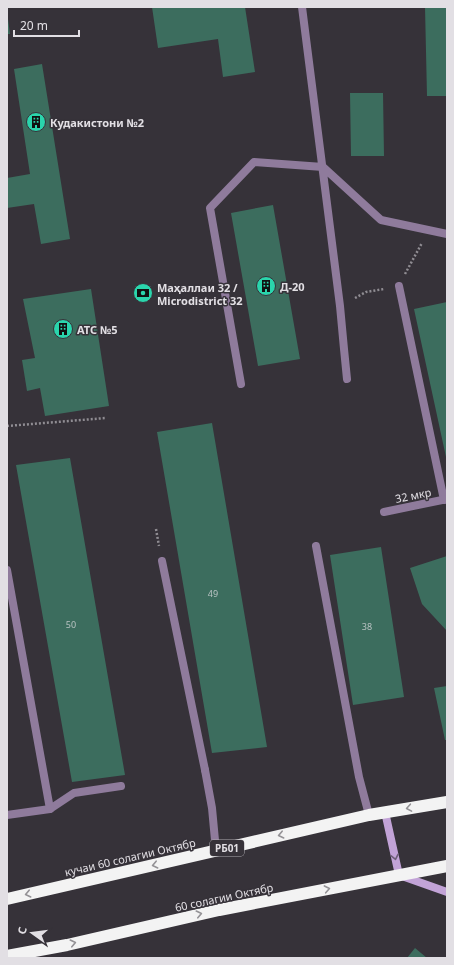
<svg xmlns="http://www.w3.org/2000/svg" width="454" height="965" font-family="'Noto Sans',sans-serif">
<rect width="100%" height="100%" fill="#363239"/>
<path fill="#3c6d5e" d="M152,7H245L255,72L223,77L218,39L158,48Z
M425,7H447V96H427Z
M7,19H8L10,34H7Z
M42,64L70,239L41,244L34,204L7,208V178L30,174L14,69Z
M350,93H383L384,156H351Z
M273,205L300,359L258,366L231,213Z
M91,289L109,406L45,416L40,388L27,391L22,360L35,358L23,299Z
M447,302V457H446L414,309Z
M212,423L267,747L212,753L157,432Z
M70,458L125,775L72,782L16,465Z
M381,547L404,697L353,705L330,555Z
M447,556V631L422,604L410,568Z
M447,686V740H445L434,688Z
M415,948L427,958H407Z"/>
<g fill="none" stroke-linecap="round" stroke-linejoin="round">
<path stroke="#908d93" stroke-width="2.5" stroke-dasharray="2 2" stroke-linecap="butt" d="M405,274L422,243
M355,298L366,292L384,289
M7,426L106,418
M156,529L159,546"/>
<path stroke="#8f7b9c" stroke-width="8" d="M399,286L444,500
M162,561L205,770
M7,815L50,809L74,793L121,786"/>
<path stroke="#8f7b9c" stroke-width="8" d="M302,7L340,306L344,349L347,379
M241,384L210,208L254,162L323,167L381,220L447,234
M384,512L447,499
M316,546L359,777L369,815
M7,570L50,809
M205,770L212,808L216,851"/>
<path stroke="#c2a3d7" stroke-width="8" d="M385,812L399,875L447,892"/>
<path stroke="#f3f3f3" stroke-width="12" d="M7,899L369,815L447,802
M7,956L67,945L219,910L447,866"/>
</g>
<defs><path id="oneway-chevron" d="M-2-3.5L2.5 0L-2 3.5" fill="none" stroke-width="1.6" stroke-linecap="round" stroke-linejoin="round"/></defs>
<g stroke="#949296">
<use href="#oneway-chevron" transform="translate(409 808) rotate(170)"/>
<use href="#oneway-chevron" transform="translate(281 835) rotate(167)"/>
<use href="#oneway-chevron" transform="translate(155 865) rotate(167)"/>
<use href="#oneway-chevron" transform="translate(327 889) rotate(-11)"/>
<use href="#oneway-chevron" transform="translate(28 894) rotate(167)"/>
<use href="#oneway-chevron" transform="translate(199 914) rotate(-13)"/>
<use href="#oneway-chevron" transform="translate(73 943) rotate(-13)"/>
</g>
<use stroke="#6e5f78" href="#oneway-chevron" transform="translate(395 857) rotate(78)"/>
<defs>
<symbol id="building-disc" viewBox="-11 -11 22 22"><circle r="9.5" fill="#2ad5ac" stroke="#363239"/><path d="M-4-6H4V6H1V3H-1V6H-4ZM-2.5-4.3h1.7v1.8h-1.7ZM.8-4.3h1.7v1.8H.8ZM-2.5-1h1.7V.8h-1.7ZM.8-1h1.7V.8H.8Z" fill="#111"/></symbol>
<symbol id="bank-disc" viewBox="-11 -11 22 22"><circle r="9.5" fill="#2ad5ac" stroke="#363239"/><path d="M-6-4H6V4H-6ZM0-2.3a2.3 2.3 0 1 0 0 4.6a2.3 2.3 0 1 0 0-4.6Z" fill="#111"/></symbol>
</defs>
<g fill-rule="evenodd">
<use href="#building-disc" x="25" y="111" width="22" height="22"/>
<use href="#building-disc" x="255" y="275" width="22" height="22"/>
<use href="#bank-disc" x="132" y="282" width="22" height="22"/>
<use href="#building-disc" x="52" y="318" width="22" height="22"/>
</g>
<g text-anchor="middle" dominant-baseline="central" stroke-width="3" stroke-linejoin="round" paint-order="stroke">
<g font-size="9" fill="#b8c2c2">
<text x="213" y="593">49</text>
<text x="71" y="624">50</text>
<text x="367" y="626">38</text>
</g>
<rect fill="#363239" stroke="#aeabb1" stroke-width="1" x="210" y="840" width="34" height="16" rx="3"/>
<g font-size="10" font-weight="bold" fill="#e2dfe4">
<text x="227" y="848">РБ01</text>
</g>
<g font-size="11" font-weight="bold" fill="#e2dfe4" stroke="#363239" text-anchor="start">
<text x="50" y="122">Кудакистони №2</text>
<text x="280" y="286">Д-20</text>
<text x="157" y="287">Маҳаллаи 32 /<tspan x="157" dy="13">Microdistrict 32</tspan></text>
<text x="77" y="329">АТС №5</text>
</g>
<g font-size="11" fill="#e2dfe4" stroke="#363239">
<text transform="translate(413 495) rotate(-11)">32 мкр</text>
<text transform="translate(130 857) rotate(-13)">кучаи 60 солагии Октябр</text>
<text transform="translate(224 897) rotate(-12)">60 солагии Октябр</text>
</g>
</g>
<rect width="454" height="965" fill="none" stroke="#e2dfe4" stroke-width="16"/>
<g transform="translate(32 933) rotate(284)" stroke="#363239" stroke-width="3" paint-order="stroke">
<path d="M0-3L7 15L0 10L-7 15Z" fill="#e2dfe4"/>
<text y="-6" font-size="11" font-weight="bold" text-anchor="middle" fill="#e2dfe4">С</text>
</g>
<path d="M14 30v6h65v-6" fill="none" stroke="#e2dfe4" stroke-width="2"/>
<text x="20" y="30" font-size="12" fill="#e2dfe4" stroke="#363239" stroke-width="3" paint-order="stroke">20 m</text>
</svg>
